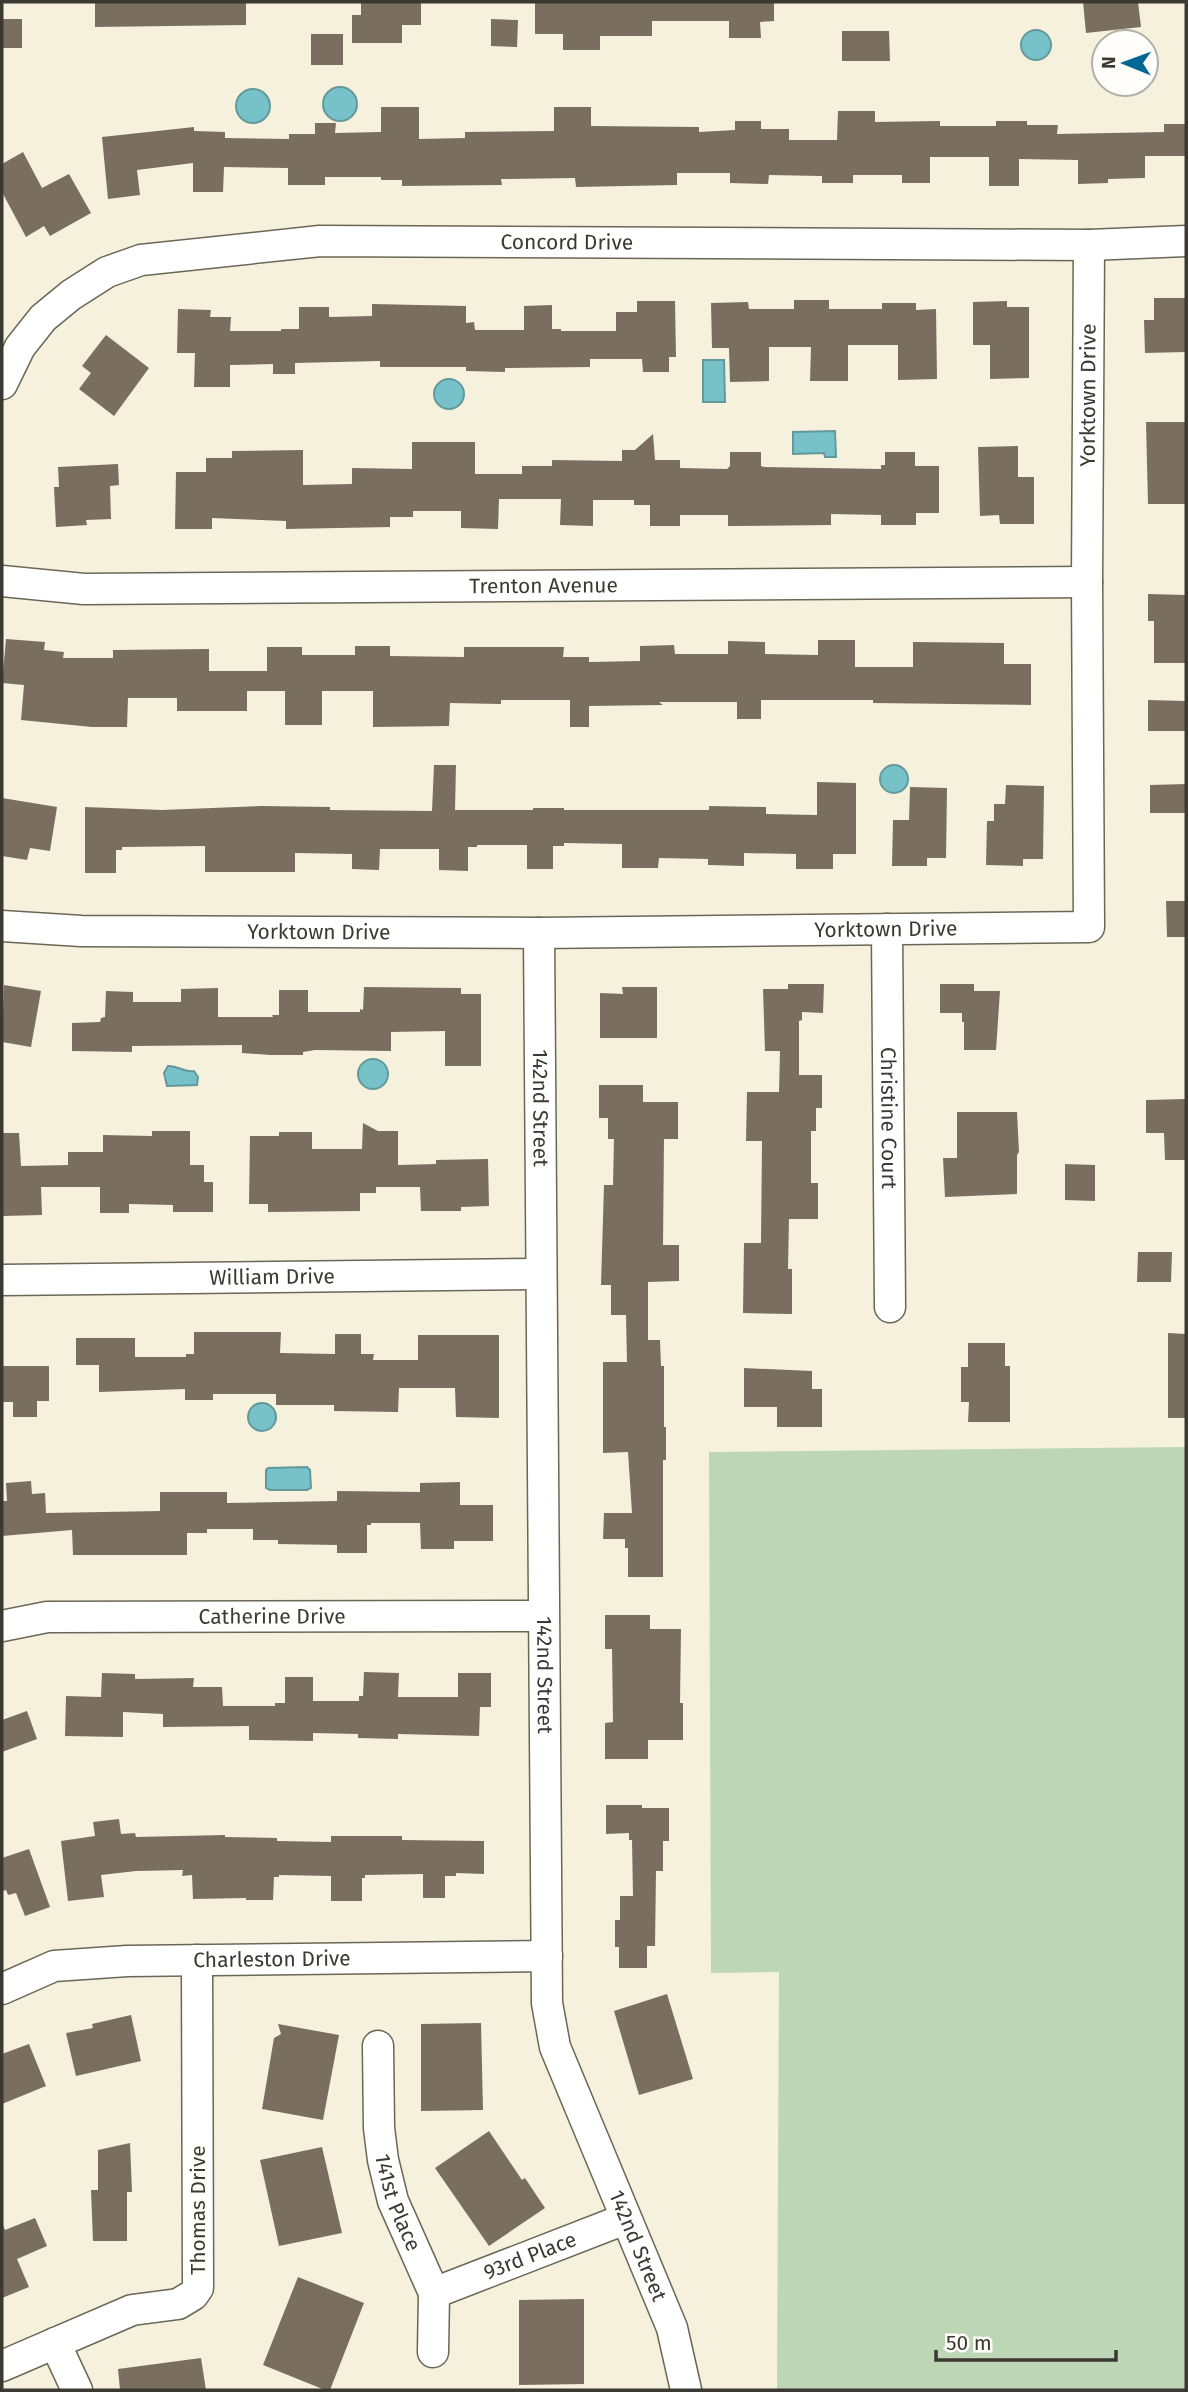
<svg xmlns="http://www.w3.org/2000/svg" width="1188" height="2392" font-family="'Fira Sans',sans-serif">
<rect width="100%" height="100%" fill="#f5f1dd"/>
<path fill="#bdd7b6" d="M1186,1447V2390H777L779,1972L711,1973L709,1452Z"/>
<path fill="#76c2c8" stroke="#64999b" stroke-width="2" d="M1021 45a15 15 0 1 1 30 0a15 15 0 1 1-30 0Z
M323 104a17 17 0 1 1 34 0a17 17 0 1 1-34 0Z
M236 106a17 17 0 1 1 34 0a17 17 0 1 1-34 0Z
M703,360H724L725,402H703Z
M434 394a15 15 0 1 1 30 0a15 15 0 1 1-30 0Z
M835,431L836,457H825L824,453L793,454V432Z
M880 779a14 14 0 1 1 28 0a14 14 0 1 1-28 0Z
M358 1074a15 15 0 1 1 30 0a15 15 0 1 1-30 0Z
M168,1066C177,1065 184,1073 194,1071L198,1077L197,1085L167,1086L164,1073Z
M248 1417a14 14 0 1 1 28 0a14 14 0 1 1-28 0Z
M307,1467L310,1470L311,1488L307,1490H270L266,1488V1470L268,1468Z"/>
<path fill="#7a6f5f" d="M95,2H246V25L95,27Z
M361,2H421V25H402V43H352V15H361Z
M535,2H774V21L760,22L761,38H729V21H652V36H600V50H563V34H535Z
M1083,2H1138L1141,27L1086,33Z
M2,19H22V48H2Z
M491,19L518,20L517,47L491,46Z
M842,31H889L890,61H842Z
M311,34H343V65H311Z
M381,107H419V139L465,138V132L554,131V107H591V126L699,127V132L735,130V121H761V129H789V140H837L838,111H875V122L940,121V126H996V121H1027V125H1058L1057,134L1164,132V124H1186V156H1145V178L1108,179V183L1078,184V160L1019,159V186H989V157H930V183H902V175H853V183H822V176L769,175L768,184L730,183V173H677V185L576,187L575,178L501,179L502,185L402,186V180H381V177H325V185H288V168L224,167L223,192H193V163L137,170L140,195L108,199L102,137L194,127V131L225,132V138L289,139V134H315V123H336L335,133L381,132Z
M23,152L42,188L69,174L91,213L50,236L44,226L26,237L2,192V164Z
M1154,298H1186V352L1145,353L1144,320H1154Z
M794,300H829V309H882V303H916V310L936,309L937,379L898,380V345H848V381H810L811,347H769V381L730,382L729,348H712L711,303L748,302L749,309H794Z
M637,301H675L676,357H669V372H643L642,359H590V367L505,368V372L466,371V367H380V361L295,363V374H273V364L230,365V387H194L195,353H177L178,309L211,310L210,317H231L230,331H281V329H299V307H329V317L372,316V304L466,306V323L474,322L475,330H524V306L552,305V329H561V331H616V312H637Z
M1007,301V307H1029V378L990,379V345H973V302Z
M106,335L149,368L114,416L79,389L91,373L82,366Z
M1146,422H1186V504H1148Z
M653,434L655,460H680V468L727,469L730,466V452H761V466L764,467L881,469V465H885V452H915V466H939V513H916V525H881V515L831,514V525L728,526V515H680V526H650V505H634V500H593V526L560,525L561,499H499L498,529L461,528V511H413V517H390V527L286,529V521L212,518V529H175L176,472H206V458H232V451L303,450V485L352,484V468L412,469V442H475V474H522V466H552V460L622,461V450H635Z
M1018,446V477H1034V524H1000L999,515L980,516L978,447Z
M118,464L119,485L110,486L111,519L86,520L87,525L56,527L54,487H59L58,467Z
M1148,594L1186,595V663H1154V621H1148Z
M6,639L45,642L44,650L64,652L63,658H113V650L209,649V671H267V647H302V655H355V646H390V656L464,657V647H564L563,657H589V662L640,661V646L674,645L675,654H728V641L765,642V654L818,655V640H855V667H913V642L1004,643V664H1031V705L873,703V700H761V719H737V702H659L663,705L589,706V727H570V700H501V704L450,703L449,726L373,727V691H322V725H285V691H247V711H177V698H128L127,727H92L21,720L24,685L2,683Z
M1148,700L1186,701V731H1148Z
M434,765H456L455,810H533V808H564V810H709V806L766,807V814L817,815V782L856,783V854H833V869H796V854L744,853V866L708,865V859L659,858L658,868H622V844L564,843V846H553V869H527V845H477V847H468V871L439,870V849H380L379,870L352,869V854L295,853V872H205V846L122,847V850H116V873H85V807L162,810L262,806L330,807V810L432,811Z
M1186,784V813H1150V785Z
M1006,785L1044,786L1043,859H1023V866L986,865L987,821H994V804H1005Z
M910,787L947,788L946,858H927V866H892L893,820H909Z
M2,798L57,807L50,851L30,848L27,860L2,856Z
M1166,901H1186V937H1167Z
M788,984H824L823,1013L802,1012V1020L799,1021V1075H822V1108H816V1131H811V1183H818V1219H789L788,1269H792V1314L743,1313L744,1243H761L762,1141H746L747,1092H779L780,1051H765L763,989H788Z
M940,984H974V991H1000L996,1050H964V1022H962V1013H940Z
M4,985L41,991L31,1047L2,1042Z
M364,987L461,988V994H481V1066H445V1031L391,1032V1051L315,1050L303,1052V1055H270L242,1053V1045L132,1046V1052L72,1051V1023L100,1022L101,1018L105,1017L106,991L133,992V1002H181V989L218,988V1017H273L272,1015H279V990H308V1012H360V1009L363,1010Z
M622,987H657V1038H600V993L623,994Z
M599,1085H643V1102H678V1139H664L663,1245H679V1281L648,1282V1340H660L661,1366H664V1427H666V1460H663V1577H628V1548H625V1539H603L604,1513H632L628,1452L603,1453V1362H627L626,1315H611V1285H601L604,1185H613L614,1139H608V1118H599Z
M1186,1099V1160H1165L1164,1133H1146V1100Z
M957,1112H1017L1019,1152L1017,1155V1194L945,1197L943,1158H957Z
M363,1123L378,1131H398V1165L436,1164V1160L488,1159L489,1206L461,1207V1211H421L420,1187H376V1193H360V1211L268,1212V1204H249L250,1136H279V1132H312V1149H362Z
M152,1131H190V1165H204V1182H213V1212H173V1205L129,1204V1213H100V1187H41L42,1215L3,1216L2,1133H19L21,1166L68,1165V1152H103V1135L152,1136Z
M1065,1164L1095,1165V1201L1065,1200Z
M1138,1252H1172L1171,1282H1137Z
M194,1332H281L280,1353L335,1354V1334H361V1354H374L373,1360H418V1335H499V1418L456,1417L455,1388H399L398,1412L334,1411V1405H276V1394H213V1400H185V1389L99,1392V1365H76V1338H135V1357H186V1354H194Z
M1168,1333L1186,1334V1418H1168Z
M968,1343H1005V1366H1010V1422H968L969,1402H961V1367H968Z
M2,1366H49V1401H37V1417H13V1402H2Z
M744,1368L812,1371V1389H822V1427H777V1407H744Z
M31,1481L32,1494L45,1493L46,1513L160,1511V1492H227V1503L337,1501V1491L420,1492V1483L460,1482V1505H493V1541H454V1549H421L420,1523H371V1525H367V1553H337V1545L278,1544V1540H253V1529H207V1533H187V1555H73L72,1530L2,1536V1501H7L6,1483Z
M605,1615H650V1629H681L680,1703H683V1740H648V1759H605V1723L613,1722L612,1649H605Z
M364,1672L399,1673L398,1697H458V1673H491V1707H480L479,1736L398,1734V1739L358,1738V1734L313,1733V1741L249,1740V1726L163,1727V1714L123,1712V1737L65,1736L66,1696L101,1697L102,1673L135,1674V1679L194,1678L193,1687H222L223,1706H275V1703H285V1677H313V1701H359V1696H363Z
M27,1711L37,1739L2,1752V1720Z
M606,1805H642V1808H669V1841H663V1871H656L655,1946H647V1968H619V1947H615V1920H620V1896H633L632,1840H629V1833L606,1834Z
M119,1819L121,1834L135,1833L136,1837L225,1835V1837L277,1838V1841L331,1842V1836H402V1840L484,1841V1874L456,1873V1876H445V1898H423V1874L365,1875V1878H362V1901H331V1876L279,1875V1877H274L273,1900H246V1898L193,1899L192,1875L182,1876L183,1870L136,1871L101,1875L104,1897L68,1901L61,1841L95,1836L93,1822Z
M29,1849L50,1907L25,1916L16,1893L8,1895L6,1890L2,1891V1858Z
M667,1994L693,2079L639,2095L614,2011Z
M131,2015L141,2061L76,2076L66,2033L93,2028L92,2024Z
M481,2023L483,2110L421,2111V2024Z
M278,2024L339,2035L323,2120L262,2109L274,2038L281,2034Z
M29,2044L46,2086L2,2104V2054Z
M489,2131L522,2180L525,2178L545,2208L489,2246L435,2168Z
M130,2143L132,2192H127V2241H93L91,2190H98V2150Z
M322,2147L342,2233L279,2246L260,2160Z
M35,2218L47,2246L17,2259L29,2287L2,2298V2223L5,2230Z
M298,2277L364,2303L330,2390H325L263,2365Z
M584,2299V2384L519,2385V2300Z
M201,2358L206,2390H120L118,2369Z"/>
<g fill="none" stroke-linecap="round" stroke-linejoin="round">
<defs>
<g id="minor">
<path id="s1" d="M2,384L20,347L43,318L71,295L107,272L141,260L320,241L1089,245L1186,241"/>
<path id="s2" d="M2,581L84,589L1087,582"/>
<path id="s3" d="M2,926L81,931L539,933L1089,927L1087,582L1089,245"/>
<path id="s4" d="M887,929L890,1307"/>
<path id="s5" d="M539,933L547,2003L555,2047L672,2328L686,2390"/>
<path id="s6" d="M2,1280L541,1274"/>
<path id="s7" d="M2,1626L47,1617L543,1616"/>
<path id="s8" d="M2,1989L54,1966L127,1961L547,1956"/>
<path id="s9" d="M378,2046L379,2128L383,2160L393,2201L434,2293L433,2352"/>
<path id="s10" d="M434,2293L625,2219"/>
<path d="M55,2343L77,2390"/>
<path d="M2,2366L132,2310L178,2304L193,2295L198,2288L197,1960"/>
</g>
</defs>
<use href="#minor" stroke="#6b6756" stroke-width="33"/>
<use href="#minor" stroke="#fff" stroke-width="30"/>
</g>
<g text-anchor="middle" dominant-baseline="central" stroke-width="7" stroke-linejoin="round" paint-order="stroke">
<g font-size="21" fill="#3b3931" stroke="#fffefa">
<text stroke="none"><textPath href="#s1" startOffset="620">Concord Drive</textPath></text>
<text stroke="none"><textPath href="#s3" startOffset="1619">Yorktown Drive</textPath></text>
<text stroke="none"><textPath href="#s2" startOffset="542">Trenton Avenue</textPath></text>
<text stroke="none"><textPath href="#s3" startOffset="884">Yorktown Drive</textPath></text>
<text stroke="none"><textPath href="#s3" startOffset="317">Yorktown Drive</textPath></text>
<text stroke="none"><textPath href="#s5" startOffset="175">142nd Street</textPath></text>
<text stroke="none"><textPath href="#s4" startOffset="189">Christine Court</textPath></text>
<text stroke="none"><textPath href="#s6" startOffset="270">William Drive</textPath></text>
<text stroke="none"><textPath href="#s7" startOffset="271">Catherine Drive</textPath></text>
<text stroke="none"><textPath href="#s5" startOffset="742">142nd Street</textPath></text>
<text stroke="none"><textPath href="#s8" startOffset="275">Charleston Drive</textPath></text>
<text stroke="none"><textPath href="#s9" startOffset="159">141st Place</textPath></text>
<text transform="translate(198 2210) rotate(-90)">Thomas Drive</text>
<text stroke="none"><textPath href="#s5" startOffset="1330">142nd Street</textPath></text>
<text stroke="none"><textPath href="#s10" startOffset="103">93rd Place</textPath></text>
</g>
</g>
<rect width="1188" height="2392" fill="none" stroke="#3b3931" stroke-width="7"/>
<g transform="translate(1125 63) rotate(271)"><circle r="33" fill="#fffefa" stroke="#b1afaa" stroke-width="2"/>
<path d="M0-5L12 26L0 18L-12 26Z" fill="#036796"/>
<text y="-10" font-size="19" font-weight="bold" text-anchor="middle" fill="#3b3931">N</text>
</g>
<path d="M936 2350v10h180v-10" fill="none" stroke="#3b3931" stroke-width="3.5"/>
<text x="946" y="2350" font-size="21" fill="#3b3931" stroke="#fffefa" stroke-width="5" paint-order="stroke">50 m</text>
</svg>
